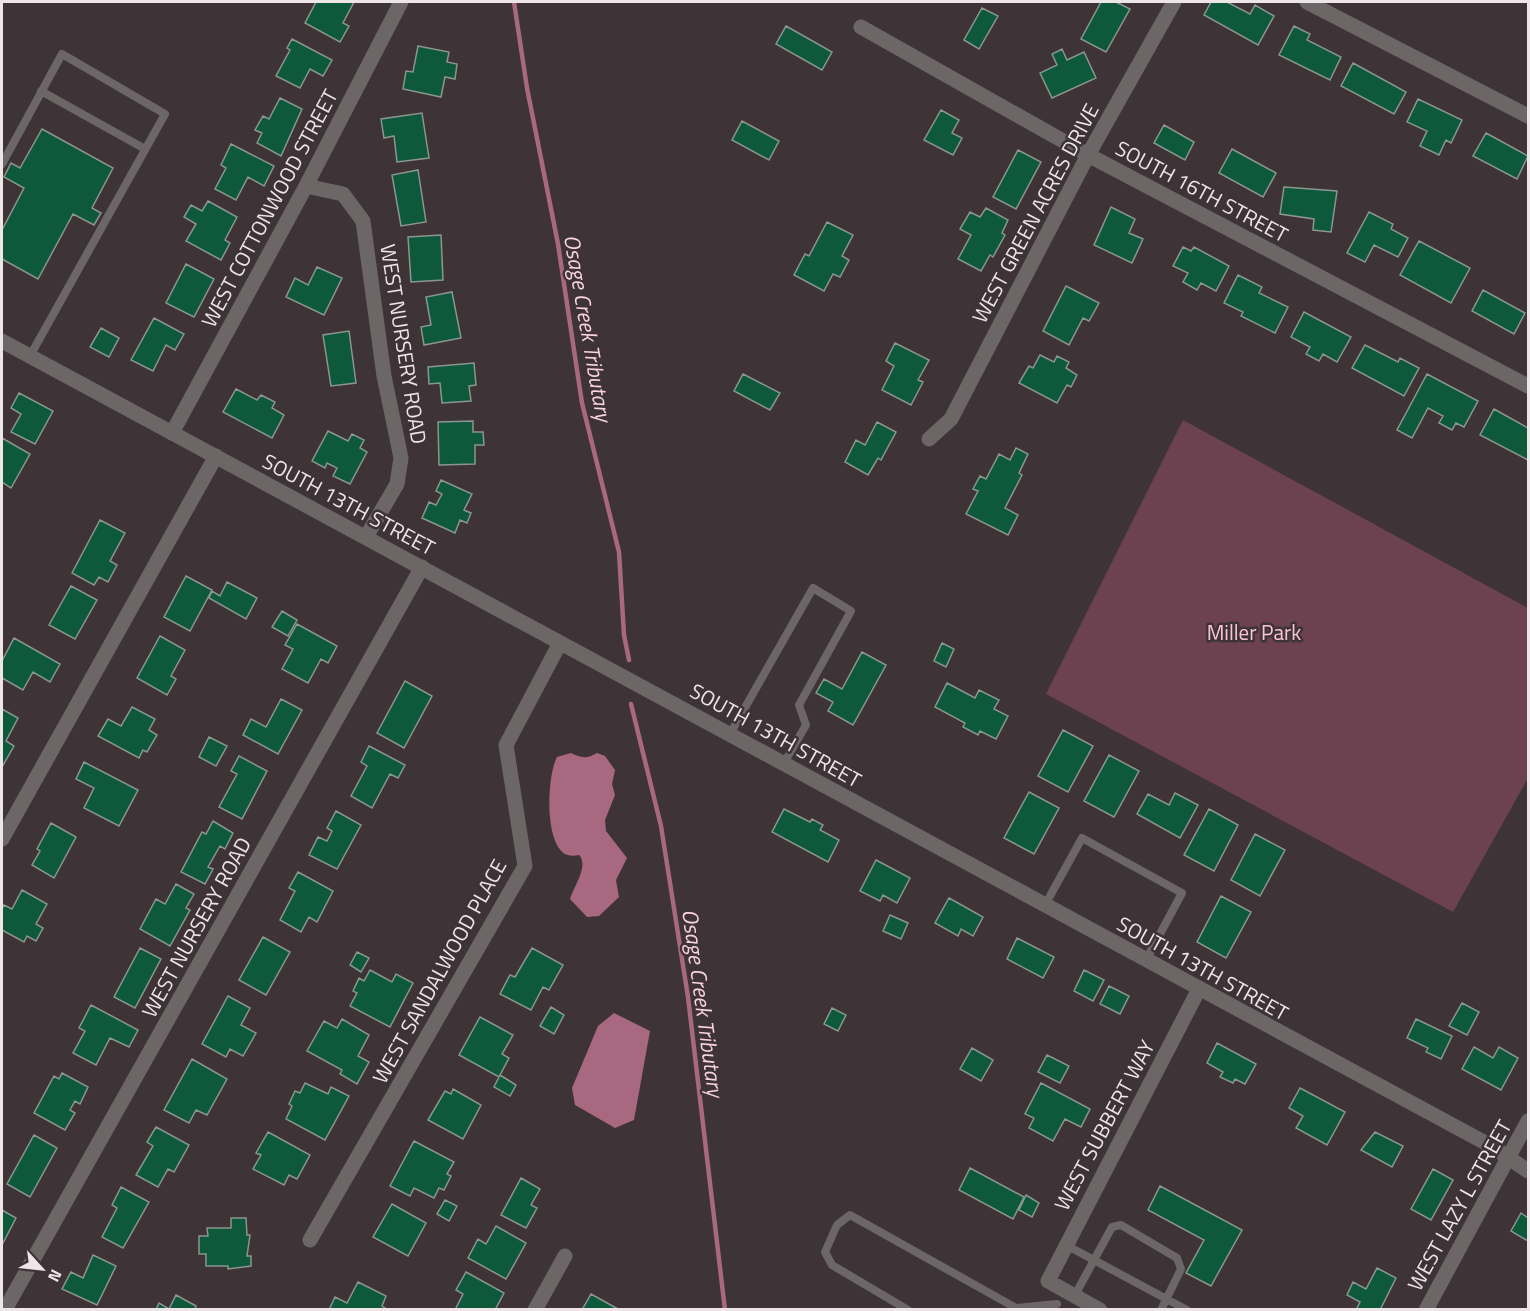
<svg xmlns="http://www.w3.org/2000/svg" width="1530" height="1311" font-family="'Titillium Web',sans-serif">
<rect width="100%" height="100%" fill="#3e3336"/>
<path fill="#6c4251" d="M1183,420L1528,608V778L1453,912L1046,694Z"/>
<path fill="#a8687f" d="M571,753C581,758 587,759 597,753L605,756L615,770L612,784L615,795L605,820L606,831L627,858L616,880L619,897L599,916L587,917L570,899C574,886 589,866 579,855C574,856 569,856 565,854C544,841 547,776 557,757Z
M614,1013L650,1031L634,1120L615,1128L575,1105L572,1088L598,1026Z"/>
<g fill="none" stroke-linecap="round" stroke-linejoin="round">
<path stroke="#a8687f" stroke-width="4.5" d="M514,2L527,88L558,244L582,403L619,552L624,635L629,660
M631,704L661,826L688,997L725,1310"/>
</g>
<path fill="#0e593b" stroke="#8a968f" stroke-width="1.5" d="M316,2H354L343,23L349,26L340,42L305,23Z
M1101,2H1116L1130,9L1106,52L1081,39Z
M1211,2H1227L1250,14L1255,5L1274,16L1258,45L1204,15Z
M982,8L998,16L979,49L964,40Z
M786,26L832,52L822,70L776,44Z
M1294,26L1310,34L1307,40L1341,57L1330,80L1279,55Z
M292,39L332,60L323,76L310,69L300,88L276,76L290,50L287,48Z
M418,46L449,52L447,62L457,64L455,79L445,77L441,97L403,89L406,71L413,72Z
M1062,49L1067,60L1084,52L1096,78L1052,98L1040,73L1057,65L1052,54Z
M1353,63L1406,92L1394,114L1341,86Z
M280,98L302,109L281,156L257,143L262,133L255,130L263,116L269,119Z
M1418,99L1462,120L1451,143L1446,140L1439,155L1420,146L1427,131L1407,122Z
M941,110L959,120L952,133L962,138L953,155L924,140Z
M422,113L429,158L397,162L394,136L384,138L381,119Z
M742,121L779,141L769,160L732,140Z
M1164,125L1194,142L1185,160L1154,143Z
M42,129L113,168L92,208L101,213L94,225L73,214L38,279L2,259V230L24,188L4,177L11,163L20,168Z
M1486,133L1528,156L1517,179L1473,156Z
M231,144L274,166L264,186L248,177L236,200L215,189L226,168L221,165Z
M1232,149L1276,173L1263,197L1219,173Z
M1018,150L1041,162L1016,209L993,197Z
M418,170L426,222L401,226L392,175Z
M1284,187L1337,191L1331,232L1313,230L1314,219L1280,214Z
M208,201L237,217L225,240L230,243L221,260L186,241L196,224L184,217L191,205L202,211Z
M1111,207L1135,219L1129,233L1143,239L1132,263L1094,245Z
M986,208L1008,220L1002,233L1005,235L993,257L990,255L981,271L958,259L971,235L960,229L970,212L980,217Z
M1369,212L1393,224L1391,229L1408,238L1398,257L1374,245L1365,262L1347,253Z
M827,222L853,235L842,256L849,260L840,277L833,274L824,291L794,275L805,254L809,256Z
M441,235L443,280L411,282L408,237Z
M1419,241L1470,268L1451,303L1400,275Z
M1183,247L1191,251L1194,247L1229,266L1216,291L1201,283L1197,290L1183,282L1188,273L1173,266Z
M186,264L214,279L194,317L166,303Z
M317,267L342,278L324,315L286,297L295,278L308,285Z
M1238,275L1262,287L1259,293L1288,307L1275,333L1241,316L1243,312L1224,303Z
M1066,286L1099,303L1089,321L1083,318L1069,345L1043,331Z
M1483,290L1525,313L1514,334L1472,311Z
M452,292L461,338L424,345L421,327L431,325L426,297Z
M1304,312L1351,337L1337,362L1323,354L1319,361L1306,354L1310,347L1291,337Z
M154,318L184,334L175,350L166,345L153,371L131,360Z
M101,328L119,338L109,357L90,347Z
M349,331L356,383L331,386L323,335Z
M895,343L929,360L918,380L923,382L911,405L882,390L894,366L886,361Z
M1365,345L1398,362L1400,358L1419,368L1404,396L1352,368Z
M1040,355L1054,362L1057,356L1069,362L1066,368L1077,375L1071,387L1067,385L1057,403L1019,383L1029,366L1033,368Z
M474,363L476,385L469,386L471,401L442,403L440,383L429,384L428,367Z
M743,374L780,393L770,410L734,391Z
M1427,374L1478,401L1464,427L1456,423L1452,430L1439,423L1443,416L1428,408L1412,438L1397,430Z
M236,389L257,400L261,395L275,402L272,408L284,415L272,438L223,412Z
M19,393L53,411L35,444L11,432L21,414L11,408Z
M1494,409L1528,428V460L1480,435Z
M473,421V432H483L484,445H475V464L439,465L438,422Z
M877,422L896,432L881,460L878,458L868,475L845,462L856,440L865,445Z
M328,431L348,441L352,434L364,440L360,448L367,452L350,484L333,476L337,468L327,463L325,468L312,461Z
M2,438L30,454L11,488L2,482Z
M1016,448L1028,454L1019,473L1022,475L1005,508L1018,515L1008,535L966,514L978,491L973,489L980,476L986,479L999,454L1010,460Z
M441,480L472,494L464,510L471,513L467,523L460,520L455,533L422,518L429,502L436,505L442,494L436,491Z
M100,520L125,533L110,561L117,565L108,582L99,577L94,585L72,573Z
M186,576L212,590L190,631L164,617Z
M227,582L257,598L246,619L209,598L212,591L220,596Z
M71,586L97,600L75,639L49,625Z
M282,611L297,620L288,636L272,627Z
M297,624L337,646L328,663L321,659L308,683L282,669L293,649L285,645Z
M160,636L185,650L171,676L176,679L167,695L137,678Z
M14,638L60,664L50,682L33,672L23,690L2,678V661Z
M942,643L954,649L946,667L934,661Z
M862,652L886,665L853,725L828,711L833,702L816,693L824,679L842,689Z
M405,681L432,696L404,748L377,733Z
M947,683L975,698L979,690L999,700L994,709L1008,716L996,739L980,731L978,735L963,727L965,723L935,707Z
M281,699L302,710L278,754L243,735L251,719L266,727Z
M132,707L155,719L149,730L157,735L147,752L143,750L139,758L98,736L108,719L121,726Z
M2,709L18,718L6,741L14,746L2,767Z
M1063,730L1093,746L1068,792L1038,776Z
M209,737L227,746L216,766L199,757Z
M369,746L405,765L398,778L390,774L372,808L351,796L367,766L361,762Z
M1109,755L1139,771L1114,817L1084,801Z
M239,756L267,771L242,819L219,807L237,774L231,771Z
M84,762L138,790L119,826L84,808L94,788L76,779Z
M1029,792L1059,808L1034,854L1004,838Z
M1175,793L1198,805L1180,838L1137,814L1148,794L1169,805Z
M784,809L810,822L812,819L823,825L820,830L839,840L828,862L772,832Z
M1209,809L1238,825L1214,871L1184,855Z
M336,811L361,825L337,869L309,855L318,837L327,841L332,831L327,828Z
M213,821L233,833L225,849L220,846L208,867L213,869L205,884L181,872L202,832L206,834Z
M51,823L76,837L54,878L32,865L40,851L37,849Z
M1255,834L1285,850L1260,896L1231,880Z
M876,860L910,878L897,903L883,895L880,901L860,891Z
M298,872L333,891L317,922L309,917L301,932L280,920L295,891L289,888Z
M176,884L194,894L186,908L190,910L170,946L140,929L156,899L165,904Z
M22,890L47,904L36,924L43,928L36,941L27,936L24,942L2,930V909L4,905L12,909Z
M1221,896L1251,912L1226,958L1197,942Z
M949,898L983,917L973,936L961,929L958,936L935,923Z
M890,915L908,923L901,939L883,931Z
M263,937L290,952L266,995L239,980Z
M1017,938L1054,957L1043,978L1007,959Z
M140,948L161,959L135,1008L114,997Z
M532,948L563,965L549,990L543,987L531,1010L500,994L510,975L515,977Z
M357,952L369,958L361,972L350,965Z
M370,970L392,982L396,974L413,983L390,1027L350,1006L357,993L353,991L359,978L364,981Z
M1084,970L1104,980L1093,1001L1074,991Z
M1109,986L1129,996L1120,1014L1100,1004Z
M228,996L250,1008L241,1025L256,1033L243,1056L230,1049L226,1057L202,1044Z
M1462,1003L1479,1012L1467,1035L1449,1026Z
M91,1005L138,1030L129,1047L110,1038L96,1065L73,1053L85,1031L79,1028Z
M551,1007L564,1015L554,1034L540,1026Z
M832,1008L846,1015L838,1031L824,1024Z
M480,1017L513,1035L502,1054L509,1058L499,1077L459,1055Z
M342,1019L369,1035L358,1056L369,1062L357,1084L340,1074L342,1070L307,1051L324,1021L337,1028Z
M1416,1019L1452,1036L1441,1059L1426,1052L1428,1048L1407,1038Z
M1217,1043L1256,1064L1245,1084L1235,1079L1233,1083L1220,1077L1223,1072L1207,1063Z
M1474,1047L1493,1058L1499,1047L1518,1058L1501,1090L1462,1069Z
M972,1048L993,1060L981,1081L960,1069Z
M1047,1055L1069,1066L1060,1083L1038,1072Z
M192,1059L227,1079L207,1115L196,1110L189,1123L164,1110Z
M62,1073L88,1087L80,1104L75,1101L70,1110L75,1113L65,1130L34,1113L54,1076L59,1079Z
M500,1075L516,1085L510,1096L494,1087Z
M305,1083L328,1094L331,1087L349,1096L325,1140L286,1119L292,1106L289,1104L295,1091L300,1093Z
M1041,1083L1090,1109L1081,1127L1065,1119L1053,1141L1029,1128L1034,1118L1025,1114Z
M1300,1088L1345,1112L1327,1145L1296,1128L1303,1116L1289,1108Z
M453,1089L481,1105L463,1139L428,1120L445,1091L451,1094Z
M156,1127L189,1145L174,1172L168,1169L158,1187L136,1175L153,1146L147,1142Z
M268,1132L310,1155L297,1179L289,1175L284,1185L253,1169L261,1155L256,1153Z
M1375,1132L1403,1146L1392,1167L1361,1150Z
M34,1135L57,1148L30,1197L7,1184Z
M414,1141L454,1162L447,1174L451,1176L444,1190L439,1188L434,1198L414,1188L410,1196L390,1186Z
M970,1168L1024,1197L1013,1219L959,1190Z
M1433,1169L1453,1180L1431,1220L1411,1209Z
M521,1178L540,1189L531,1205L537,1208L526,1228L501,1215Z
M1160,1186L1242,1230L1211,1286L1186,1273L1204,1240L1148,1210Z
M121,1187L149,1202L123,1248L102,1237L117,1208L112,1205Z
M1026,1195L1039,1203L1032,1217L1019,1210Z
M445,1200L457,1206L449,1221L437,1214Z
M392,1204L426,1223L408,1256L373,1237Z
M2,1210L16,1218L2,1245Z
M1521,1213L1528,1218V1241L1511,1231Z
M231,1218H246L247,1235H250L247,1256H251V1266L228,1269V1266H206V1254H199V1236H208L207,1228H231Z
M496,1226L526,1243L506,1279L468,1258L478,1239L486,1244Z
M93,1255L116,1266L97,1305L62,1289L71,1272L83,1278Z
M1377,1268L1396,1278L1380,1310H1356L1360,1302L1347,1295L1353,1282L1366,1289Z
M466,1272L504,1293L495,1310H455L463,1294L456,1290Z
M358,1282L386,1296L382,1306L388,1310H329L335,1297L347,1303Z
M591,1294L618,1309V1310H582Z
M176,1295L196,1306L195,1310H156L159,1303L169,1309Z"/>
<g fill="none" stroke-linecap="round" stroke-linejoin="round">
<path stroke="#6c6667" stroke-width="8" d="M41,91L145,149
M2,164L62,54L165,114L30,356
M730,734L813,588L851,611L799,705L806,725L784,763
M1045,905L1082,838L1182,893L1146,960
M1066,1245L1187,1310
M1075,1295L1112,1227L1121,1225L1177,1258L1181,1269L1161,1310
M908,1310L832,1265L825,1252L837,1225L850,1215L1016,1308L1057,1304"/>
<path stroke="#6c6667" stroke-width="15" d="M1307,2L1528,116
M861,27L1088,155L1528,386
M306,186L343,194L363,221L384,376L401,458L397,484L366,537
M172,433L306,186L401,2
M929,439L951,419L1088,155L1174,2
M2,839L216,456
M310,1240L525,866L506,745L560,643
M7,1306L422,567
M535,1310L565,1256
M1100,1310L1048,1281L1199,989
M1426,1310L1528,1121"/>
<path stroke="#6c6667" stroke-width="15" d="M2,341L1493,1147L1528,1171"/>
</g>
<g text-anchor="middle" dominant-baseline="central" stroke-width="5" stroke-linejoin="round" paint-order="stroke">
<g font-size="21" fill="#ede5e8" stroke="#3e3336">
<text transform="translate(1202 191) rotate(28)">SOUTH 16TH STREET</text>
<text transform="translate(269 208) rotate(-62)">WEST COTTONWOOD STREET</text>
<text transform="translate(1035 213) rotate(-62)">WEST GREEN ACRES DRIVE</text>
<text transform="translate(404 344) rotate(81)">WEST NURSERY ROAD</text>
<text transform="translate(349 504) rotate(28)">SOUTH 13TH STREET</text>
<text transform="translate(776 735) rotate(29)">SOUTH 13TH STREET</text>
<text transform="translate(196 927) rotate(-61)">WEST NURSERY ROAD</text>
<text transform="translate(1203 968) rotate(29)">SOUTH 13TH STREET</text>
<text transform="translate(439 971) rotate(-61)">WEST SANDALWOOD PLACE</text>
<text transform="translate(1104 1125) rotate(-62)">WEST SUBBERT WAY</text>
<text transform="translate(1459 1205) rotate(-61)">WEST LAZY L STREET</text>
</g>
<g font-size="21" fill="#fcc3d5" stroke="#3e3336">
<text x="1254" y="632">Miller Park</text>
</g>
<g font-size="22" font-style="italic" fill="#fad3e0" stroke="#3e3336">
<text transform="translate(588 328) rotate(80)">Osage Creek Tributary</text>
<text transform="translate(703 1003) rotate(82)">Osage Creek Tributary</text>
</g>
</g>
<rect width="1530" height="1311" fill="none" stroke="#ede5e8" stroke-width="6"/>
<g transform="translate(42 1269) rotate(117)" stroke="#3e3336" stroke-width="4.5" paint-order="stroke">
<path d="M0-4.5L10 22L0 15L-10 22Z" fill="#ede5e8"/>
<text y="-9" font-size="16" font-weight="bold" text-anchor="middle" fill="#ede5e8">N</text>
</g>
</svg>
